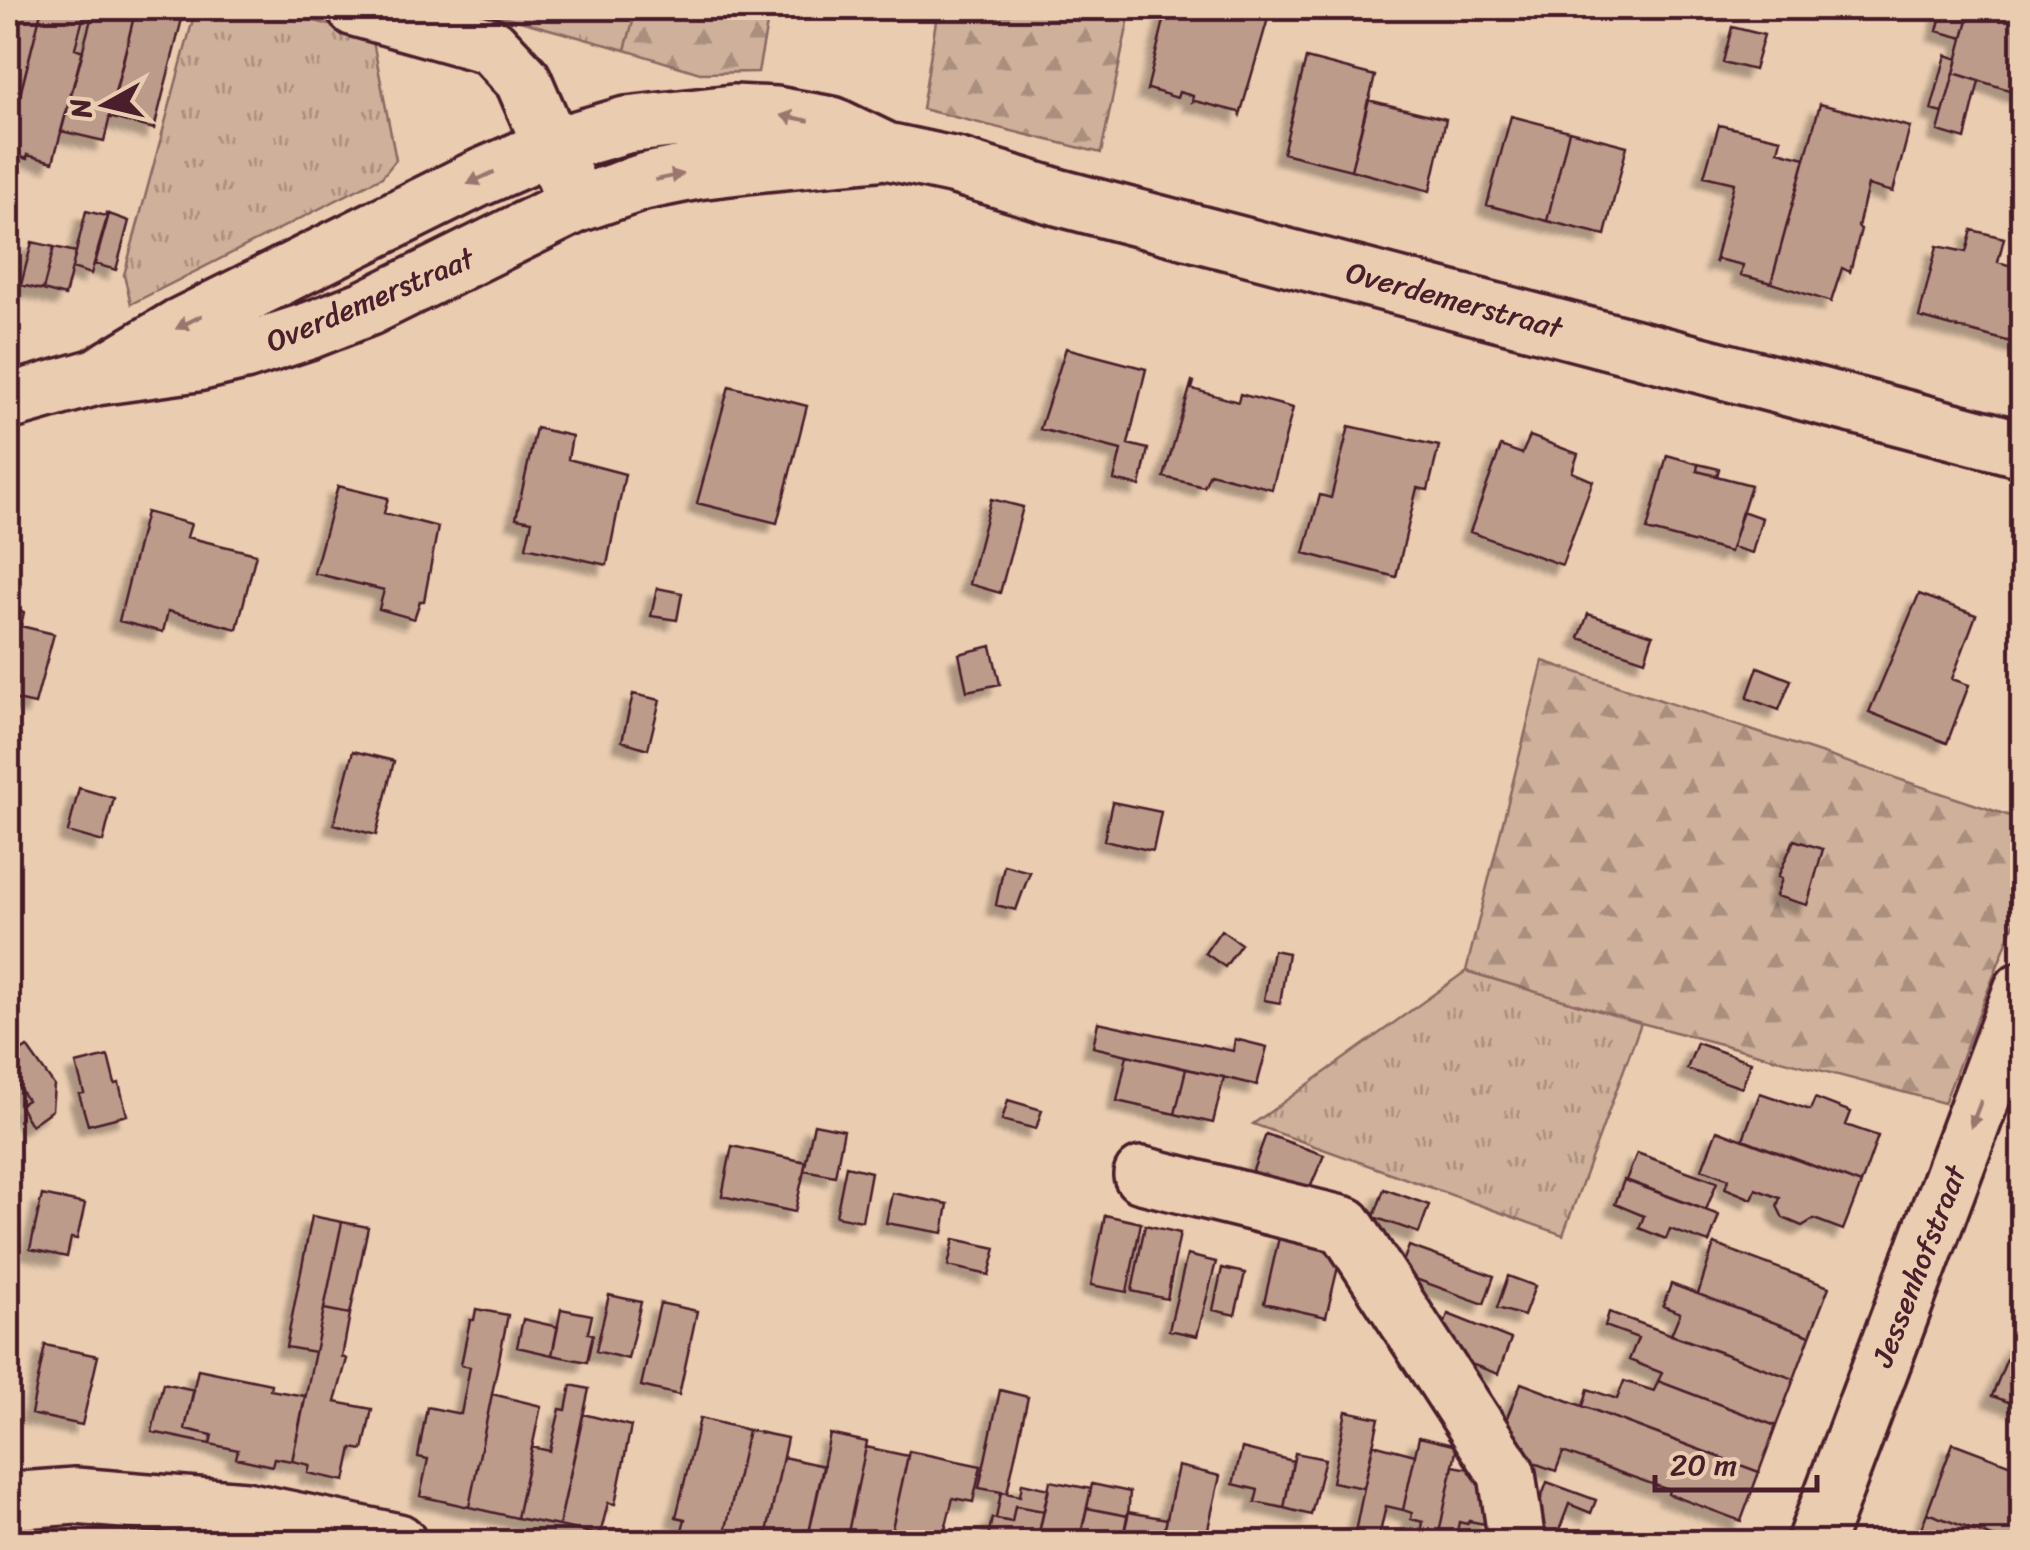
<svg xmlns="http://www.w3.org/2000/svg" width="2030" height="1550" font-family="Sriracha,sans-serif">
<defs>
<pattern id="grass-tufts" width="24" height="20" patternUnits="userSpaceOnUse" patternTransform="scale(2.5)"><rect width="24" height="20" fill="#cfb09a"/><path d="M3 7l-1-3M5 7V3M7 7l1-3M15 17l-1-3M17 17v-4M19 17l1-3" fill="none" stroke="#aa8f7e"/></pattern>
<pattern id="forest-firs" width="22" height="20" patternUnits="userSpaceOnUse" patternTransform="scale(2.5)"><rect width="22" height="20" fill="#cfb09a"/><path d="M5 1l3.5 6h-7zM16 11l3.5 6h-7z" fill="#aa8f7e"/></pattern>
<filter id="shadow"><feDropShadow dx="-9" dy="9" stdDeviation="2.5" flood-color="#0004"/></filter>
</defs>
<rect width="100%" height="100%" fill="#eaccb0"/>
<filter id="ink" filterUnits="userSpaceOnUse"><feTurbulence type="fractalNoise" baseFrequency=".01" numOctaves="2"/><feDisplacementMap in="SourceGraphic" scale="20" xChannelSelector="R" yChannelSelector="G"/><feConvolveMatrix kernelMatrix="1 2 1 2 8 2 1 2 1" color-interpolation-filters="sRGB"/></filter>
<g filter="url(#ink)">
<path fill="url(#grass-tufts)" stroke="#8c6862" stroke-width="2.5" d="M196,8H266L372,36L396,160L382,177L131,304L124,275Z
M473,8H637L625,50Z
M1466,971L1641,1023L1563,1235L1253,1124Z"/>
<path fill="url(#forest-firs)" stroke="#8c6862" stroke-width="2.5" d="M637,8H770L758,72L700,73L625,50Z
M938,8H1131L1101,153L922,109Z
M1543,661L2022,820V903L1944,1103L1641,1023L1466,971Z"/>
<path fill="#bd9b8b" stroke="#4a1f2b" stroke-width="2.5" filter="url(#shadow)" d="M8,8H42L14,118L8,117Z
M42,8H86L75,48L83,51L53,162L27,155V159L8,153V143Z
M94,8H136L104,141L61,131Z
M136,8H172L184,11L154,129L109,117Z
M1167,8H1199L1228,15L1230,8H1271L1240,115L1239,112L1195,101L1192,102L1193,96L1179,92L1177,98L1149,89L1147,90Z
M1943,8H1971L1963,38L1937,31Z
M1971,8H2022V94L1954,73Z
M1732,27L1764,35L1754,70L1723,62Z
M1946,55L1958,59L1943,113L1931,110Z
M1306,58L1375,76L1351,170L1283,153Z
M1954,73L1979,81L1965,139L1938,131Z
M1368,100L1446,119L1430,191L1351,170Z
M1820,104L1910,127L1893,192L1868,185L1858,227L1861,229L1850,272L1842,268L1831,302L1771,283Z
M1511,116L1569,131L1547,221L1487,205Z
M1719,125L1781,139L1778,151L1805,158L1771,283L1741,275L1743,265L1717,259L1716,262L1715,261L1734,183L1704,176Z
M1569,131L1627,146L1605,235L1547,221Z
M86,211L106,216V213L108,214L91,274L72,268Z
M109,214L129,221L116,270L95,264Z
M1972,230L2004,238L1998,262L2022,269V345L1919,317L1937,246L1966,252Z
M32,242L54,247L43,290L21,285Z
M54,247L76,252L65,296L43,290Z
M1066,348L1146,369L1128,444L1148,449L1140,486L1114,480L1121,450L1040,429Z
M1192,381L1194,382L1192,389L1238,402L1240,394L1293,408L1272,489L1210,473L1204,487L1164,477Z
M729,386L807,406L777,523L697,503Z
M1349,426L1439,446L1428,490L1417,488L1396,577L1304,553L1320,495L1331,498Z
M536,428L572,436L568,459L625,474L607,565L526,547L532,521L516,518Z
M1530,436L1578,454L1572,472L1593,481L1562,565L1470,532L1501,446L1522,454Z
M1667,455L1698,464L1697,471L1751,485L1730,552L1647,530Z
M1698,464L1719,469L1717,476L1697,471Z
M338,486L388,498L384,513L438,527L424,601H420L414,619L379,609L384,590L314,573Z
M991,499L1023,507L1000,593L969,584Z
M1742,511L1762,518L1752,553L1732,547Z
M146,512L191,524L187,537L256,554L237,629L168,611L163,632L119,621Z
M8,587L17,590L12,609L24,612L21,626L54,634L35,704L8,698Z
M657,588L682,593L677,620L651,616Z
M1919,594L1976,615L1952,679L1969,685L1947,743L1869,712Z
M1588,614L1653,635L1645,660L1579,638Z
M991,646L1000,684L967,691L959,654Z
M1758,667L1791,680L1779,710L1747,698Z
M633,694L660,700L648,749L622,741Z
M353,751L394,761L376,835L334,824Z
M79,788L114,798L103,842L68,832Z
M1112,802L1161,812L1153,851L1104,840Z
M1794,840L1823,849L1807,905L1776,896L1782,879L1778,877Z
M1004,865L1030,872L1016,910L996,905Z
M1221,930L1241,944L1225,967L1205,953Z
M1273,950L1288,953L1280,1003L1264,1000Z
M1098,1022L1233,1051L1235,1039L1267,1047L1257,1085L1093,1047Z
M1697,1043L1751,1062L1742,1088L1687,1069Z
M27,1047L54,1085L52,1110L31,1125L19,1105L27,1100L8,1070V1060Z
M1127,1055L1186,1069L1175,1114L1117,1101Z
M108,1056L115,1084L119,1083L127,1115L88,1125L79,1094L84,1093L76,1064Z
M1186,1069L1224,1077L1213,1123L1175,1114Z
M1760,1093L1810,1110L1815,1098L1851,1112L1846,1125L1878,1136L1861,1184L1743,1139Z
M1008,1100L1042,1110L1036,1129L1002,1120Z
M814,1124L844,1130L835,1176L804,1170Z
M1717,1130L1861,1184L1843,1230L1814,1219L1802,1226L1783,1218L1777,1206L1780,1198L1756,1189L1752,1199L1725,1188L1729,1179L1702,1169Z
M1266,1134L1324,1155L1310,1188L1252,1173Z
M732,1146L806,1162L795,1212L722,1196Z
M1637,1153L1717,1182L1706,1210L1626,1180Z
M846,1166L871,1172L862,1221L836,1216Z
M1624,1180L1719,1215L1709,1243L1670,1229L1666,1239L1639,1228L1644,1216L1615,1204Z
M1384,1189L1429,1205L1419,1233L1374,1217Z
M892,1193L948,1204L943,1233L886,1223Z
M42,1195L85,1204L77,1239L71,1238L67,1257L30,1249Z
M1105,1215L1141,1223L1127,1292L1091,1285Z
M312,1216L342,1222L315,1352L286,1347Z
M342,1222L368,1227L350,1314L324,1309Z
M1145,1225L1180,1233L1167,1299L1132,1291Z
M1280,1233L1343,1246L1326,1317L1264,1303Z
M954,1239L996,1248L989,1275L948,1266Z
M1714,1244L1829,1287L1810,1336L1698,1294Z
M1409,1246L1494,1276L1484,1304L1399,1273Z
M1187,1255L1216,1262L1197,1336L1169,1330Z
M1222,1268L1245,1273L1235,1315L1213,1310Z
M1508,1276L1535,1286L1524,1316L1497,1308Z
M1671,1284L1810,1336L1794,1379L1671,1335L1680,1313L1663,1306Z
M609,1295L641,1302L628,1359L596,1351Z
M660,1303L697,1311L679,1395L641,1386Z
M324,1309L350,1314L342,1357L347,1359L335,1402L372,1409L363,1450L352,1448L345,1481L308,1473L310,1465L292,1461Z
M476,1309L508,1315L469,1507L420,1496L428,1459L418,1457L427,1407L461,1414L470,1367L461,1365L470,1320H474Z
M561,1309L592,1315L588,1333L593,1334L587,1362L552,1355Z
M1609,1312L1794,1379L1776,1426L1658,1381L1662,1373L1629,1360L1638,1338L1605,1326Z
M1448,1314L1511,1339L1498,1374L1441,1353L1439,1340Z
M523,1319L558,1327L552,1355L517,1347Z
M2017,1340L2022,1342V1407L1992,1396L2006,1361Z
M45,1345L98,1356L82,1425L31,1414Z
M198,1369L271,1384L270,1390L305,1396L292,1461L274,1458L272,1466L236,1458L238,1450L210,1444L212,1435L185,1429Z
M1624,1381L1654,1391L1658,1381L1776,1426L1759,1472L1583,1406L1588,1389L1617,1399Z
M163,1383L194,1390L185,1429L212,1435L210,1444L152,1432Z
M1521,1383L1759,1472L1741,1521L1668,1494L1669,1490L1563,1452L1556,1471L1520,1458L1525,1446L1502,1438L1500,1417L1506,1420Z
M571,1385L589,1389L559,1526L517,1518L532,1447L550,1451L560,1409L566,1410Z
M1000,1390L1028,1397L1007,1493L979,1488Z
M492,1394L541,1406L517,1518L469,1507Z
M1346,1411L1379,1418L1364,1488L1332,1482Z
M583,1414L631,1426L615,1504L608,1503L600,1535L559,1526Z
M700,1418L748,1430L723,1542H679L685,1519L676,1517Z
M748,1430L787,1438L783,1457L765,1542H723Z
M830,1434L867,1442L846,1542H807Z
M1419,1437L1457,1446L1438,1538L1421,1534L1423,1522L1411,1519L1412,1513L1403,1510Z
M1953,1443L2022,1469V1542H2006L1927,1513Z
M1373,1444L1415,1455L1403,1510L1386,1506L1378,1542H1353Z
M866,1447L908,1456L889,1542H846Z
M1242,1448L1293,1461L1284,1508L1255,1502L1258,1490L1233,1484Z
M909,1451L981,1466L973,1502L953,1498L942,1542H889Z
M1295,1453L1325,1459L1311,1515L1284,1508Z
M783,1457L824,1466L807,1542H765Z
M1178,1466L1220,1476L1205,1542H1162Z
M1453,1466L1481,1471L1488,1484L1490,1525L1469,1521L1467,1524L1459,1522L1455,1542L1438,1538Z
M1050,1481L1091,1489L1079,1542H1037Z
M1547,1482L1596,1500L1591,1513L1569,1504L1555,1541L1529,1532Z
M1022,1483L1049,1489L1044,1511L1015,1506L1012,1522L996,1519L1001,1492L1020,1496Z
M1092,1484L1130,1492L1128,1516L1087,1508Z
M1015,1506L1044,1511L1037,1542H987L992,1518L1012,1522Z
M1087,1508L1128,1516L1122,1542H1079Z
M1128,1512L1167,1519L1162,1542H1122Z
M1927,1513L2006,1542H1916Z
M1595,1531L1632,1542H1591Z"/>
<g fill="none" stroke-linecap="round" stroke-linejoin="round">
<defs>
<path id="minor" d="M355,8L491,46L523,80L566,180
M96,377L179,327L477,179L553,146L626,125L733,113L776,115L832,125L886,151L956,166L1057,197L2022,449
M8,402L96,377L197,363L244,352L311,330L367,308L575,205L643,182L697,171L755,164L878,152
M1142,1175L1345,1225L1507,1474L1516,1536L1515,1542
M8,1501L75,1496L245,1510L398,1542
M1815,1542L2022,990"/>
</defs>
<use href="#minor" stroke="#4a1f2b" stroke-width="62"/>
<use href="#minor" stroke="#eaccb0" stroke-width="55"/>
</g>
<defs><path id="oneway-solid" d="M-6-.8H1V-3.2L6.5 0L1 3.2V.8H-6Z" transform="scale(2.5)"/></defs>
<g fill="#9a766e">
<use href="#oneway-solid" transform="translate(795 118) rotate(-169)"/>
<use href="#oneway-solid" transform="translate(669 177) rotate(-12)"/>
<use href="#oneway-solid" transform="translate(481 178) rotate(155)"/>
<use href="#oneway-solid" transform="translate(189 322) rotate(153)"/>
<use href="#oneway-solid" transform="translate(1976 1114) rotate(111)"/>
</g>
</g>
<g text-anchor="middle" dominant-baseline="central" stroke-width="8" stroke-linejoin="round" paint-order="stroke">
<g font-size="30" fill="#4a1f2b" stroke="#eaccb0">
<text transform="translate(370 300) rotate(-23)">Overdemerstraat</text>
<text transform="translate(1454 300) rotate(15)">Overdemerstraat</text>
<text transform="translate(1919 1266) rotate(-69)">Jessenhofstraat</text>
</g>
</g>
<rect width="2030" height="1550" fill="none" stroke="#eaccb0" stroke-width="40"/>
<rect x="20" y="20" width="1990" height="1510" fill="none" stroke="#4a1f2b" stroke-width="4" filter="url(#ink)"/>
<g transform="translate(105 105) rotate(262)" stroke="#eaccb0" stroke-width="8" paint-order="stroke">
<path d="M0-8L18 38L0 25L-18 38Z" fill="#4a1f2b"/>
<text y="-15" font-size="28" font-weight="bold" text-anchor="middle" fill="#4a1f2b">N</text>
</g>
<path d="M1655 1475v15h162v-15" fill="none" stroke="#4a1f2b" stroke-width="5"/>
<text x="1670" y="1475" font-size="30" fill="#4a1f2b" stroke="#eaccb0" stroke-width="8" paint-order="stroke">20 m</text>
</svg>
